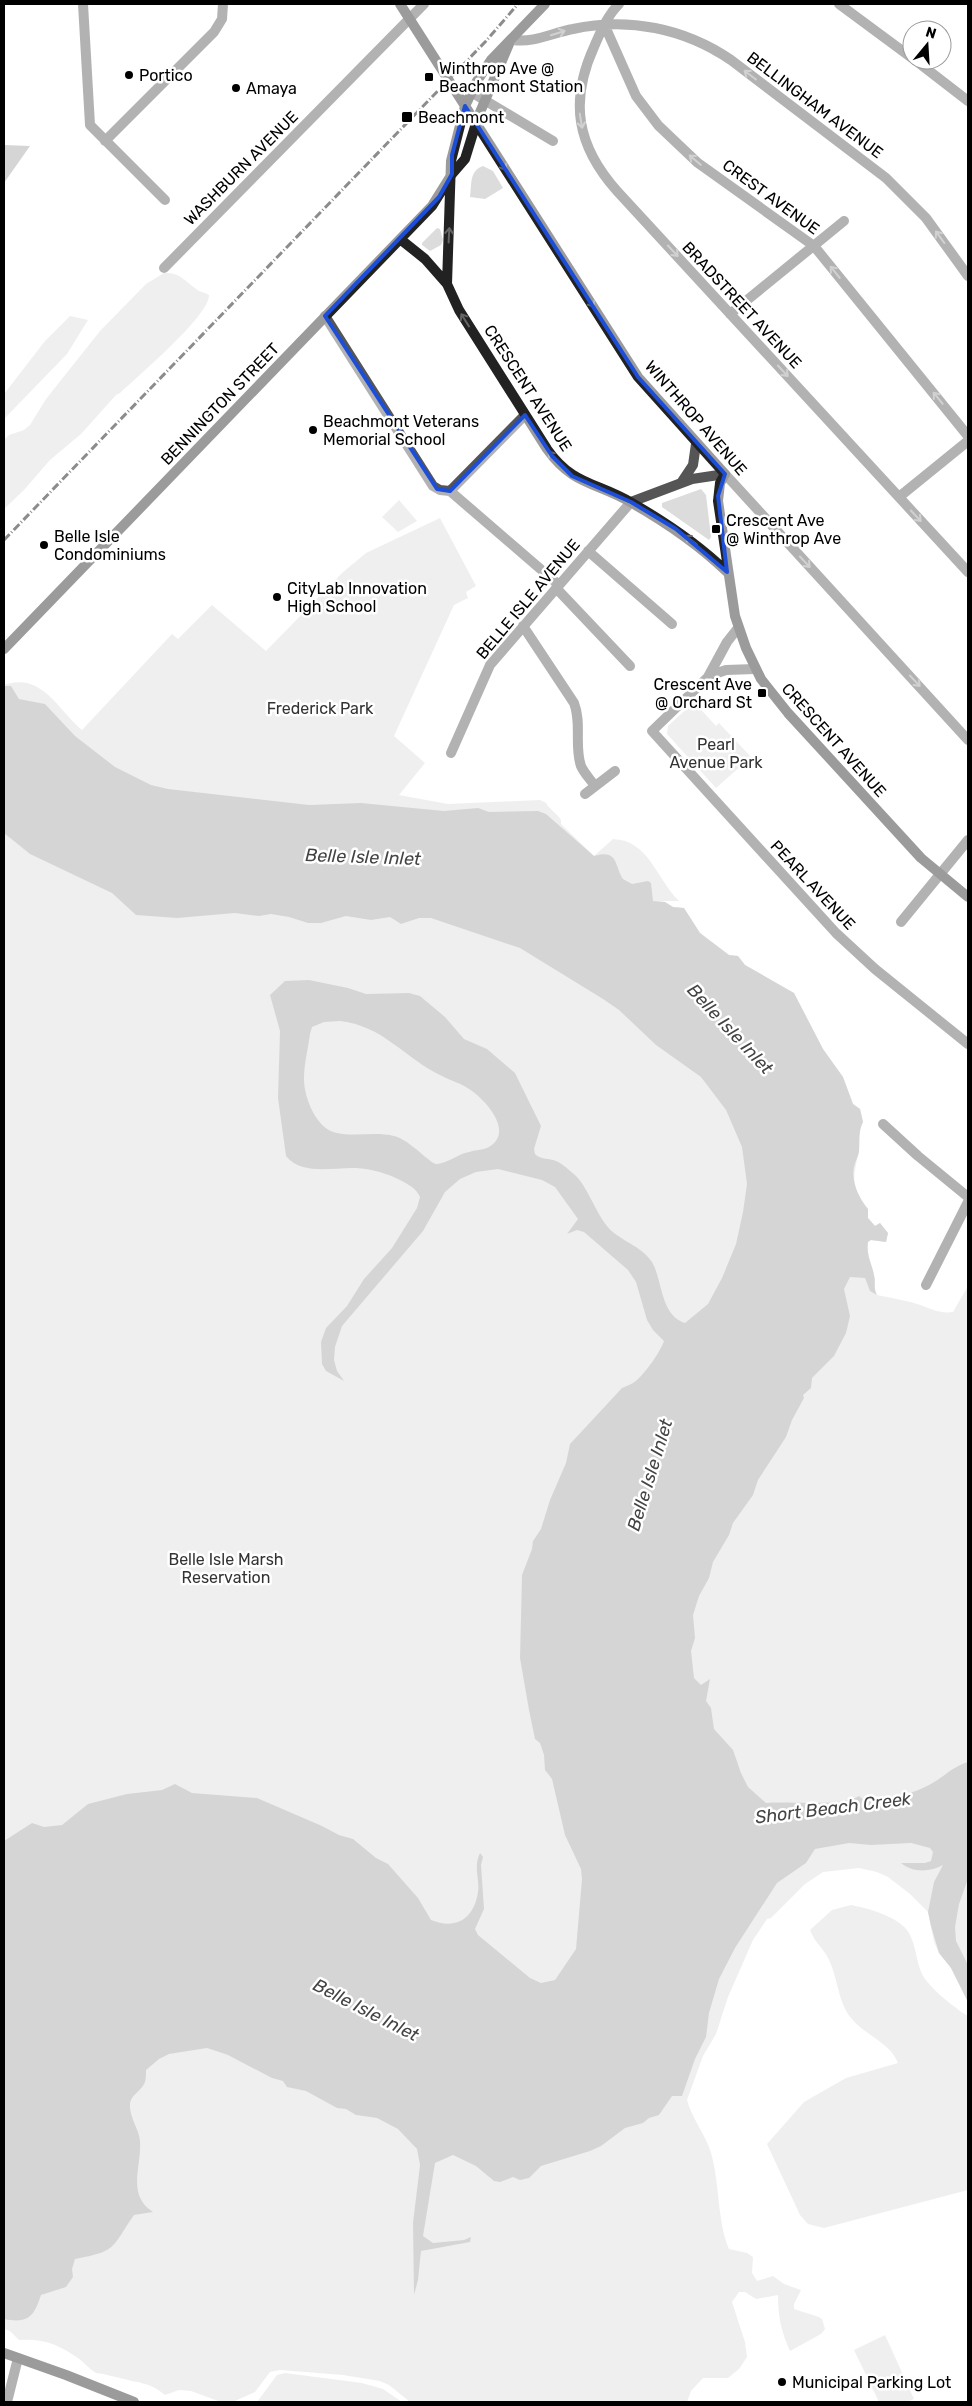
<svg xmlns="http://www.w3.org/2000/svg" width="972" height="2406" font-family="Rubik,sans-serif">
<rect width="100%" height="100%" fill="#fff"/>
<path fill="#dcdcdc" d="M483,166L493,171L503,188L485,199L470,197C472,184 469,171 483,166Z
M437,228L440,229L443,240L441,245L430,251L422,245V243Z
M164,273C179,272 184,280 195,288C198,292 205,292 209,295C210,315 137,377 120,393L116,395L81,434L50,460L24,490L4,509V440L9,435L24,430L30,425L46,399L100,331L146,284Z
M70,316L88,320L67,354L4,419V394L45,341Z
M701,489L706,495L711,537L709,540L662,507V503Z
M399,500L417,521L398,532L382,517Z
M440,518L476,586L466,592L468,598L454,605L394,736L425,763L399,795L448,804L540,800L546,803C550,810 557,813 561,820V824L594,856L613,839C649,840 657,880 679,901H655L665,902L673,907L684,908L700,933L729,955L738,956L745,965L794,993L823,1049L843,1077L853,1104L860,1109L863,1122C858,1132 860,1141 858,1152C856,1171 851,1175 858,1195C861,1205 868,1206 868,1218L875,1226L880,1223L888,1233L886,1242L871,1240L868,1242C866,1255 872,1264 874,1275C876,1282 873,1288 877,1295C890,1298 905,1300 917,1304C930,1308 939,1314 953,1312L968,1286V2002L951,1968L939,1953L934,1942L928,1912L910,1894L888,1877L877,1872L859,1868L823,1872L805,1884L771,1918L767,1919L753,1940L728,1997L716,2034L703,2056L687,2100C692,2119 706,2135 711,2153C720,2184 717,2221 729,2249L747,2253L753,2257L752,2273L757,2281L773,2276L784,2284L801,2290L794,2304V2309L819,2317L822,2319L825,2329L821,2334L790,2351C781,2331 778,2316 778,2295L756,2299L745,2292H739L732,2302L745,2342L747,2357L739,2369L728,2378H703L691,2391L687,2402H410L389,2385L380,2381L343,2375L280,2370L270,2372L255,2392L235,2401L221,2402L191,2391L179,2390L165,2395C149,2382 142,2384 124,2379C114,2377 106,2374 96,2373C89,2369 84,2362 78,2358C58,2344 42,2338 19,2340L10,2331L4,2329V685C42,672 57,709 82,730L172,634L178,639L212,605L266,651L342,573L366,553Z
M694,702L716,726L719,723L751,757L716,788L667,734L668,726Z
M851,1905C868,1908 900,1917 909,1933C916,1945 916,1961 922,1974C928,1987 956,2009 968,2016V2190L824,2228L808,2224L800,2215L767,2144L804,2102L846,2078L898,2063C890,2042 864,2035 851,2018C837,2001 838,1975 827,1956C821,1946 814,1941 810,1930L832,1910Z
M885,2335L914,2399L907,2402H879L854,2350Z
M285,2373L362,2383L383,2389L402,2402H257L277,2375Z"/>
<path fill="#a3a3a3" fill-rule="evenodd" d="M4,145L30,146L4,183Z
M4,686H11L19,699L45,704L75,736L115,767L151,785L168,789L309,805L361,803L444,811L478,808L489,812L538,811L546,814L594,856C618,849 614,864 623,879L632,884L648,881L651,883L653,901L665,902L673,907L684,908L700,933L729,955L738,956L745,965L794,993L823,1049L843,1077L853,1104L860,1109L863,1122C858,1131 860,1141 859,1152C858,1157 855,1162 854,1167C851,1183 859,1197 868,1209V1218L875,1226L880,1223L888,1233L886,1242L871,1240L868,1242C866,1255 872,1264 874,1275C876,1282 873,1288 877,1295L870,1291L865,1278L850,1277L844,1289L850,1316L846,1333L834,1356L812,1378L811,1388L803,1395L804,1398L792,1420L786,1437L758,1480L753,1495L733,1523L729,1535L713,1562L709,1578L699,1596L693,1615L695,1638L691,1651L694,1678L701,1685L710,1679L706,1701L711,1708L714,1729L733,1750L741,1773L748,1787L766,1803C789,1801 842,1807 859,1796L865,1801C886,1797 906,1797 925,1787C941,1780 951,1767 968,1762V1879L959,1904L955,1927L956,1941L968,1965V2002L951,1968L939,1953L931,1926L928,1912L934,1882L943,1865C931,1872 912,1873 901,1863H925L931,1861L933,1852L930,1848L911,1843L871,1845L849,1843L815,1849L806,1863L777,1883L735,1948L719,1979L709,2013L706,2037L695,2059L682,2096H672L659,2115L649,2118L643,2123L625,2128L601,2146L590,2151L541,2166L529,2178L520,2180L513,2177L500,2182L494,2181L476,2166L453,2155L435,2163L423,2236L433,2243L464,2240L471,2237L470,2242L421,2251L418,2280L414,2295L413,2223L420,2165L417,2149L398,2129L377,2118L356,2115L346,2109L337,2108L306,2091L287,2087L283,2081L272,2078L228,2055L207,2048L169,2054L159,2059L146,2070C146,2073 146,2079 145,2082C142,2091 131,2094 130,2104C129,2117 139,2129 140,2141C142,2166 126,2195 153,2212L134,2215C111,2248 118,2251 75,2259L72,2269L73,2277L66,2287L41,2295C34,2316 29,2324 4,2319V1841L32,1823L44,1827L62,1825L88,1804L127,1794L162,1790L175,1784L192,1793L257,1798L322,1826L339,1835L353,1839L376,1858L388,1864L418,1898L431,1920C456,1930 474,1919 478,1892C480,1879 473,1868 480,1853L483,1857L481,1865L484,1909L475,1929L478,1935L530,1978L541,1983L555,1980L576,1949L582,1879L581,1869L565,1835L552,1779L545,1770L544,1755L540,1743L535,1739L529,1710L520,1658L522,1575L532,1549L533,1541L541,1529L550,1500L566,1463L570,1444L622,1388C626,1386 630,1385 633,1383C644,1376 660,1352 664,1341L653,1330L647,1320L636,1282L628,1270L584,1232L577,1230L567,1234L578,1219L555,1187L542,1180L498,1169L476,1172L460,1179L445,1192L423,1231L342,1326L335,1347L334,1360L337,1371L344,1381L326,1371L322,1364L321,1342L326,1328L347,1306L364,1279L392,1248L417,1208L420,1197C416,1188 409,1185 400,1180C386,1173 372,1169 356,1168C334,1167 302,1176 286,1156L278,1098L280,1031L270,995L285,981L309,980L348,988L366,994L409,993L420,996L445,1017L464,1039L487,1049L515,1073L541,1126L534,1149L535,1154C541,1160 549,1158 556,1161C563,1164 569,1170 575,1175C587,1186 595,1211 607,1226C619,1241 641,1245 652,1262C663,1281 660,1315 685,1323L708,1304L722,1278L736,1244L743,1212L747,1184L742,1147L726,1110L701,1077L656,1045L619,1010L603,999L520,948L431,918H419L401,924L390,917L371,920L346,916L321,923H308L289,917L271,914L259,916L235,913L177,918L136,915L112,893L30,854L4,833ZM340,1021C384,1026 404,1058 442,1076C451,1081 461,1083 469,1089C486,1100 516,1133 487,1148C482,1150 475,1150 469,1152C458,1154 448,1163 437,1164C431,1165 409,1139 394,1136C376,1131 356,1137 337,1133C317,1130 304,1098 304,1079C304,1064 308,1049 310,1034L312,1027L324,1022Z"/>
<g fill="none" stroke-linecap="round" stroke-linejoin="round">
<path stroke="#555" stroke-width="10" d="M83,4L90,125L165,200
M619,4C607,16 601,31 594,47C569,102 577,146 617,191L968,572
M839,4L912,58
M604,24L636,96L658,125L698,163L814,246L968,436
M513,40C534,43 552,33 573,29C628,17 684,28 731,60L886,178L926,218L968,276
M915,60L968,101
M471,92L553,141
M105,141L214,32L222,19L223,4
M164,268L424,4
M730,314L844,221
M325,316L433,486L440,490L450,491L559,585
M681,483L693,465L696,444
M450,491L525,415
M899,497L968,441
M588,551L672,624
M556,588L630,666
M523,626L574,703C582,723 574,746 581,766C584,773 590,779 595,786
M738,628L727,642L708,677L652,731L836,933L875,969L968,1044
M709,676L726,670L755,669
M451,753L490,665L631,502L692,479L725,474L968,740
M585,794L615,771
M901,922L968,840
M883,1124L918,1156L968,1197
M926,1285L968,1202
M7,2402L18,2358"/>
<path stroke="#222" stroke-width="10" d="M400,4L638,377L725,474L720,483L718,501L735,616L746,648L761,679L788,713L921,858L968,897
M400,239L425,259L447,284L459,310L547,449C573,486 597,482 632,503C667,523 698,544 727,572
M447,284L451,161L465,106L477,81L491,60L545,4
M4,649L432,206L452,174L465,159L478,117L509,44
M4,2353L66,2375L134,2402"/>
<path stroke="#000" stroke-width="3" stroke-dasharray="8 2.5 1 2.5" stroke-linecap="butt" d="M4,540L486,41L518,4"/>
</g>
<defs><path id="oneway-shaft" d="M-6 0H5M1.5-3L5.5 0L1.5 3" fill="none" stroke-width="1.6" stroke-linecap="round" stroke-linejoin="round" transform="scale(1.25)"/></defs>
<g stroke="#999">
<use href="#oneway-shaft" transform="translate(558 33) rotate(-17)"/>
<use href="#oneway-shaft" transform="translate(750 75) rotate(-143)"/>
<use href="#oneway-shaft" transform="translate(581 121) rotate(80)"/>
<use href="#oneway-shaft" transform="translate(695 160) rotate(-140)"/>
<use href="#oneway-shaft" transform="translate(940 237) rotate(-126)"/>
<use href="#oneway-shaft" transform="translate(673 251) rotate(47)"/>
<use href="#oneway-shaft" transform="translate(835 272) rotate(-129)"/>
<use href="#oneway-shaft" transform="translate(783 371) rotate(47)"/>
<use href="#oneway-shaft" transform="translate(938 398) rotate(-129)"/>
<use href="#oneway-shaft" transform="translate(916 516) rotate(47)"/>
<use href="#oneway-shaft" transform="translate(805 562) rotate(47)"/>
<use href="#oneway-shaft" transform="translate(915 681) rotate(47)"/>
</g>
<g stroke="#646464">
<use href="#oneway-shaft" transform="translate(502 164) rotate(58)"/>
<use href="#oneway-shaft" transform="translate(449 235) rotate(-87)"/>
<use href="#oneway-shaft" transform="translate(590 301) rotate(58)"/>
<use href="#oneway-shaft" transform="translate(465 320) rotate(-122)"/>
<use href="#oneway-shaft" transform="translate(553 457) rotate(-129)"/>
<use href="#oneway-shaft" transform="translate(691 540) rotate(-142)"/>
</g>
<path d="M0 0H972V2406H0ZM465,106L638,377L725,474L718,496L727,572L676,529L631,502L572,476L552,456L525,415L450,491L437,489L325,316L439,197L452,174V155Z" fill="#fff" fill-opacity=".55" fill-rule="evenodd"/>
<path fill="none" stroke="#1d4ed8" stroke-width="4" stroke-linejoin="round" d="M465,106L638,377L725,474L718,496L727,572L676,529L631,502L572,476L552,456L525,415L450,491L437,489L325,316L439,197L452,174V155Z"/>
<g fill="#000" stroke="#fff" stroke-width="2">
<circle cx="129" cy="75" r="5"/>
<rect x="424" y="72" width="10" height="10" rx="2.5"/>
<circle cx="236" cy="88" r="5"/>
<rect x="401" y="111" width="12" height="12" rx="2.5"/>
<circle cx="313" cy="430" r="5"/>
<rect x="711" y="524" width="10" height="10" rx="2.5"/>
<circle cx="44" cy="545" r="5"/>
<circle cx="277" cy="597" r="5"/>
<rect x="757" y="688" width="10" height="10" rx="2.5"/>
<circle cx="782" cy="2382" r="5"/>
</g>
<g text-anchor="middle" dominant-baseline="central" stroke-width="5" stroke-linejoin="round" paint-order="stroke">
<g font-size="16" fill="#000" stroke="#fff" text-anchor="start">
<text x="439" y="68">Winthrop Ave @<tspan x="439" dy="18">Beachmont Station</tspan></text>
<text x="139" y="75">Portico</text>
<text x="246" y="88">Amaya</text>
<text x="418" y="117">Beachmont</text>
<text x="323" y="421">Beachmont Veterans<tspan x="323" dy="18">Memorial School</tspan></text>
<text x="726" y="520">Crescent Ave<tspan x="726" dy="18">@ Winthrop Ave</tspan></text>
<text x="54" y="536">Belle Isle<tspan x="54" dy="18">Condominiums</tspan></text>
<text x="287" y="588">CityLab Innovation<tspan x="287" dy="18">High School</tspan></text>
<text x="752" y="684" text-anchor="end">Crescent Ave<tspan x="752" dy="18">@ Orchard St</tspan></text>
<text x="792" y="2382">Municipal Parking Lot</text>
</g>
<g font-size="16" fill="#000" stroke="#fff">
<text transform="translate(815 105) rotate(37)">BELLINGHAM AVENUE</text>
<text transform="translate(241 168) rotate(-45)">WASHBURN AVENUE</text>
<text transform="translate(771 197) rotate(36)">CREST AVENUE</text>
<text transform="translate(742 305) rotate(47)">BRADSTREET AVENUE</text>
<text transform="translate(528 388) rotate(57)">CRESCENT AVENUE</text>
<text transform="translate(220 404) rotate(-46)">BENNINGTON STREET</text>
<text transform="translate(696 418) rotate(49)">WINTHROP AVENUE</text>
<text transform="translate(528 599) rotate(-50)">BELLE ISLE AVENUE</text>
<text transform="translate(834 740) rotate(48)">CRESCENT AVENUE</text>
<text transform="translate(813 885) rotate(47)">PEARL AVENUE</text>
</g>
<g font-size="16" fill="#333" stroke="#fff">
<text x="320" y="708">Frederick Park</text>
<text x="716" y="744">Pearl<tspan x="716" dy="18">Avenue Park</tspan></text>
<text x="226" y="1559">Belle Isle Marsh<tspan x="226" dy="18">Reservation</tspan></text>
</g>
<g font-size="18" font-style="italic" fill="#444" stroke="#fff">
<text transform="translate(363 857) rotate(2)">Belle Isle Inlet</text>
<text transform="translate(730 1029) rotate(47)">Belle Isle Inlet</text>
<text transform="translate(650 1475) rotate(-73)">Belle Isle Inlet</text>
<text transform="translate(833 1808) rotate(-7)">Short Beach Creek</text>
<text transform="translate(366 2010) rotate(27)">Belle Isle Inlet</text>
</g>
</g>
<rect width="972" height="2406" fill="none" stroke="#000000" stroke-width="10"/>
<g transform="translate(927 45) rotate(18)"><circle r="24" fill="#ffffff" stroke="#999999"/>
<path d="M0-4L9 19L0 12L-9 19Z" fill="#000000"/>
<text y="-8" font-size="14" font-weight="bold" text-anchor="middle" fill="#000000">N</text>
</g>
</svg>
